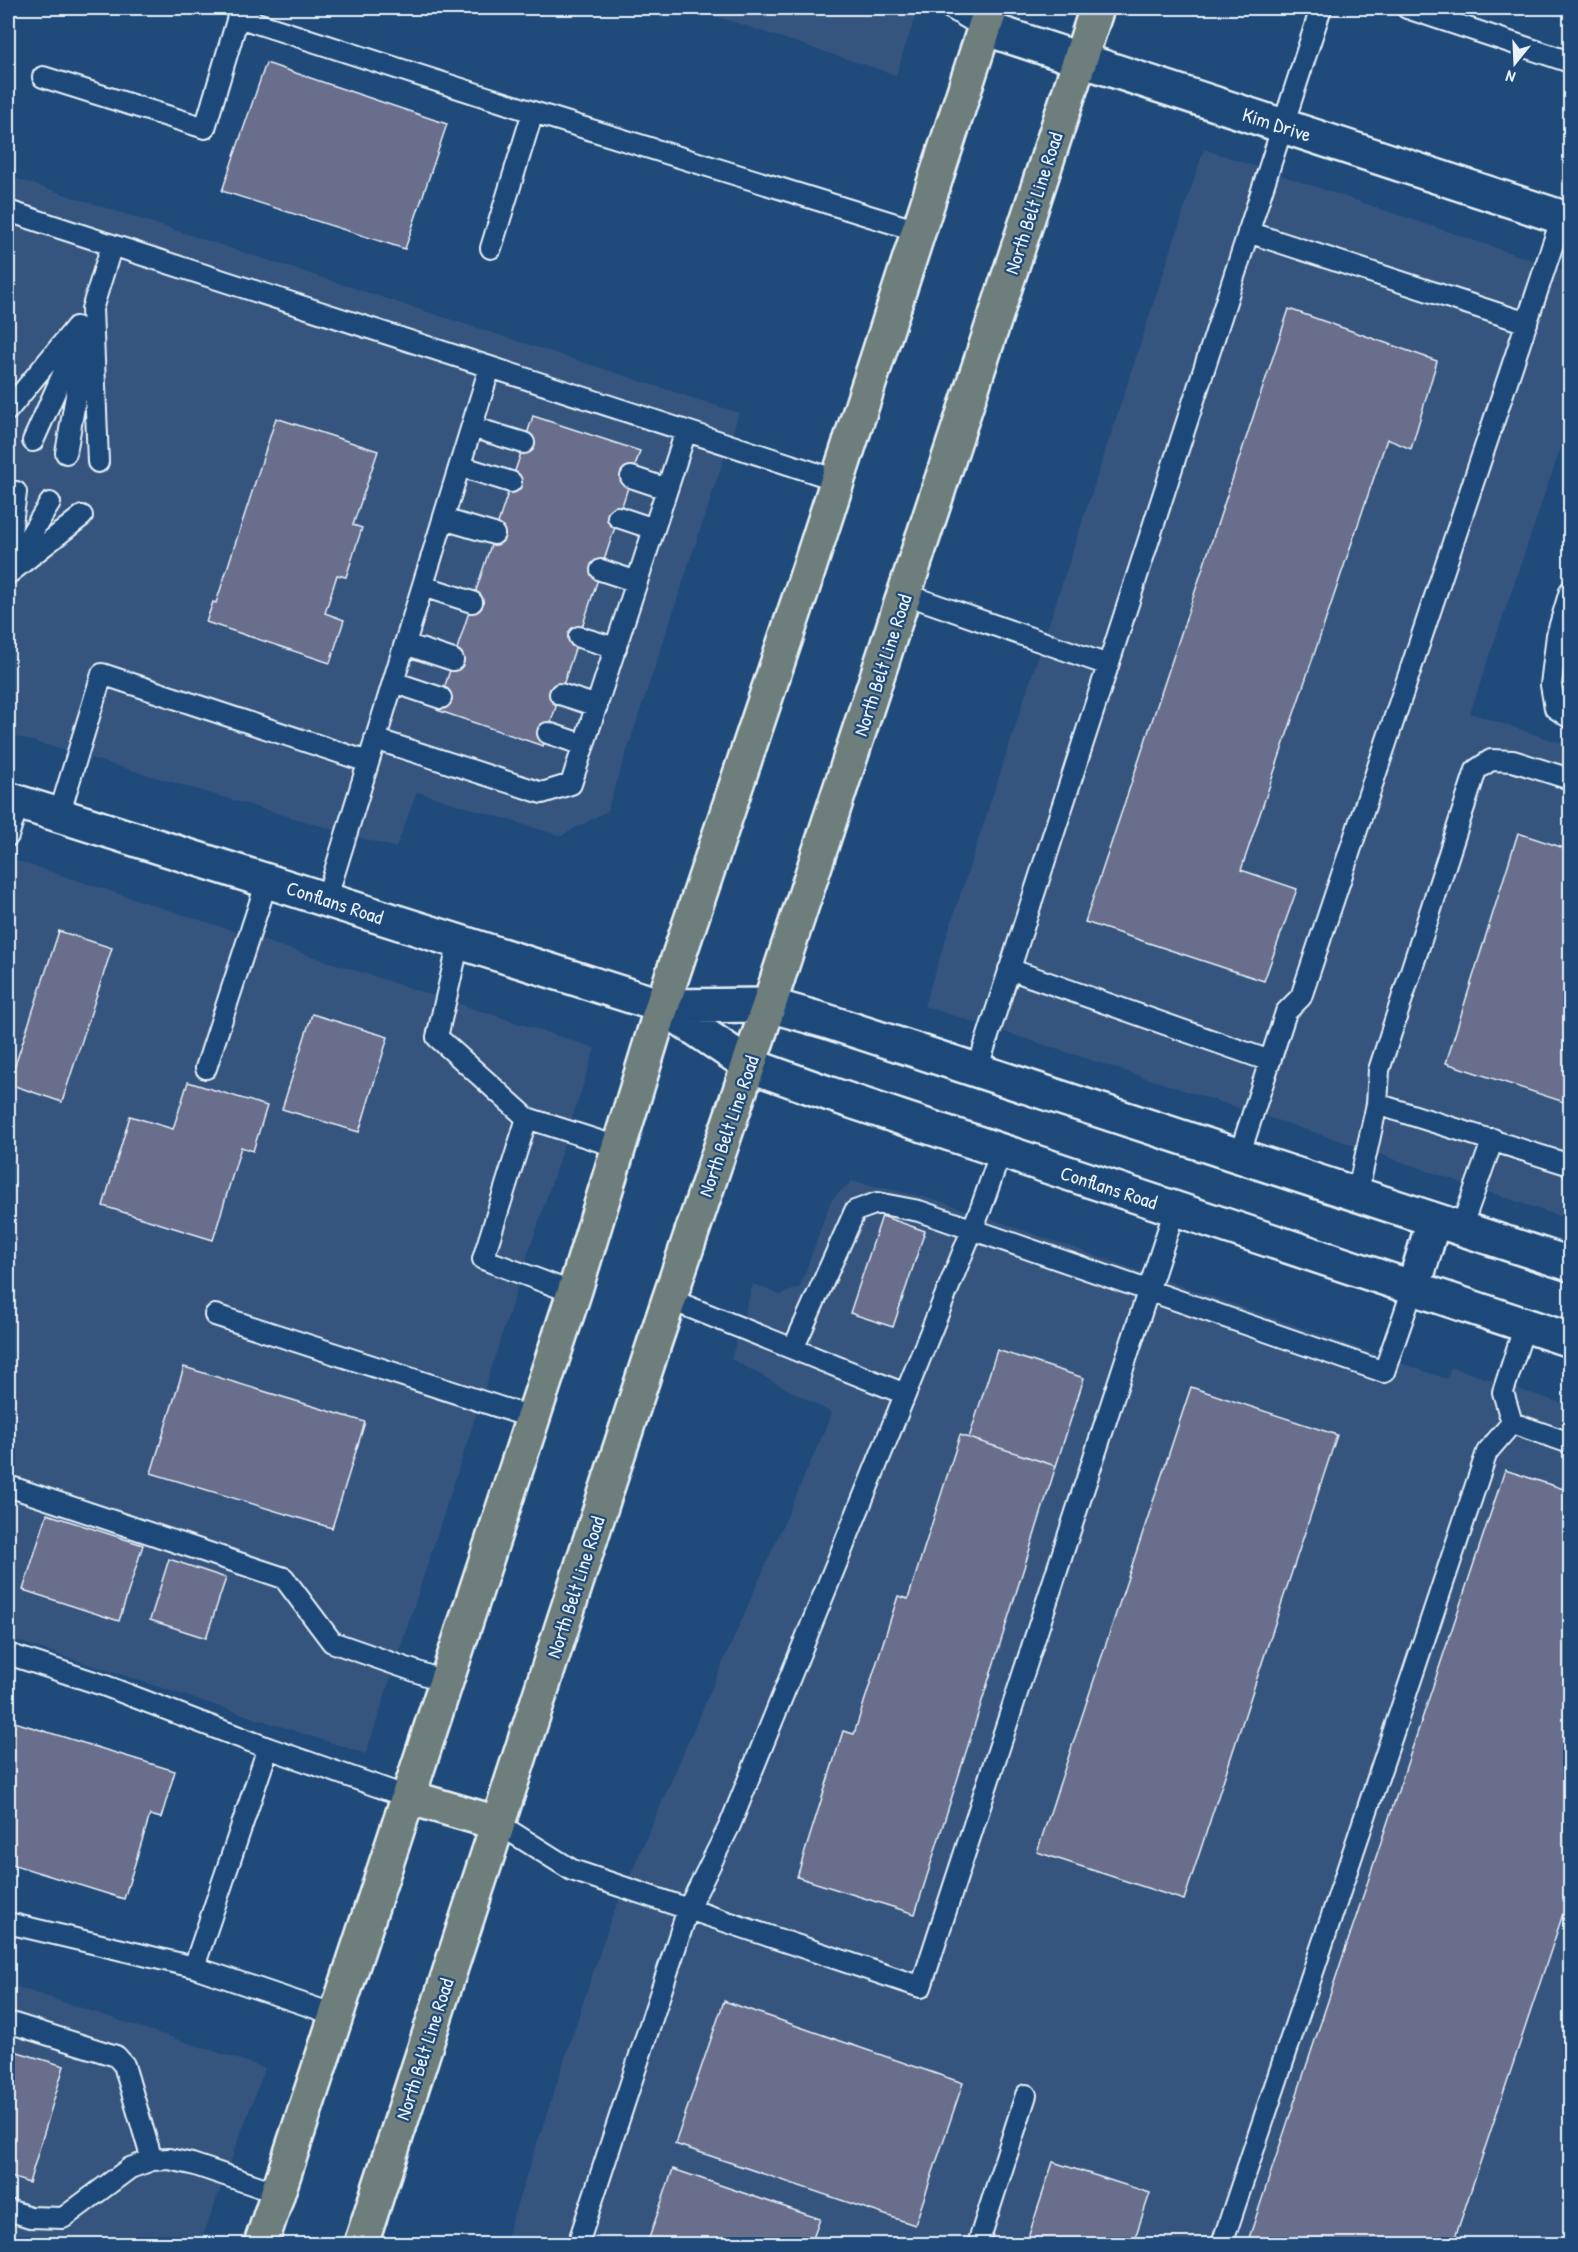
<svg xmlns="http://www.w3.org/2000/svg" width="1578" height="2252" font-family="'Patrick Hand',sans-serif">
<rect width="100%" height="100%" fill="#1f4a7a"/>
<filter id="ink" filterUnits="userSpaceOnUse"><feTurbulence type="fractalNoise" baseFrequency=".0167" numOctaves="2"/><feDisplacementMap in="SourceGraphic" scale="12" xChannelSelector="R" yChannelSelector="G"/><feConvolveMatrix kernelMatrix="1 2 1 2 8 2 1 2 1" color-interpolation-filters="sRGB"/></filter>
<g filter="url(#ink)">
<path fill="#35557f" d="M690,8H918L896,75Z
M1204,149L1570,273V420L1470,713L1570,746V1220L1344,1142L924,1006Z
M8,176L739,413L607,811L561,836L417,792L396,848L8,734Z
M8,858L595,1048L366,1754L8,1638Z
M852,1181L937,1200L1447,1379L1451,1367L1570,1406V2244H504L610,1921L832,1413L731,1359L753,1284L780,1295L800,1287L831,1200Z
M8,1984L265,2068L200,2244H8Z"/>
<path fill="#676e8c" stroke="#e8f1f8" stroke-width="1.5" d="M266,63L447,124L405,249L222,191Z
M1289,309L1437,361L1411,449L1387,439L1241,870L1297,889L1264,981L1085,922Z
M533,416L640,451L543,746L437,710Z
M276,418L378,451L353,525L362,528L346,577L337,575L325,613L344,620L330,663L206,622L213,602L216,603Z
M1518,833L1570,850V1104L1446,1063Z
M59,931L112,948L62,1102L9,1084Z
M312,1014L388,1037L359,1132L282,1109Z
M188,1082L267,1106L253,1151L241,1147L213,1240L103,1206L130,1116L173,1129Z
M882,1216L925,1231L893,1327L850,1313Z
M997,1350L1084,1378L1056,1466L969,1438Z
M184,1367L365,1422L332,1528L151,1473Z
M1191,1387L1337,1435L1184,1900L1037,1852Z
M960,1435L1056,1466L915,1914L797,1877L843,1731L854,1734L898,1596L908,1599Z
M1505,1470L1570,1491V1893L1453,2244H1247Z
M47,1514L143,1545L119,1621L23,1590Z
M169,1559L226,1578L206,1638L150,1620Z
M8,1720L175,1771L161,1818L150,1815L124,1899L8,1863Z
M724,2001L963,2083L915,2225L675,2144Z
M8,2049L64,2066L29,2183L8,2176Z
M1053,2162L1150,2193L1133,2244H1026Z
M673,2169L820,2219L811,2244H647Z"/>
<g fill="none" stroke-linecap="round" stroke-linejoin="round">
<defs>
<path id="lane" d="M950,8L984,28
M1407,8L1570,62
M43,77L205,128L238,17L533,112L918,231
M8,211L112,245L92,309L98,462
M1248,232L1527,323
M112,245L490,367
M491,248L533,112
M8,410L76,327
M472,427L524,443
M33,441L80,336
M66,453L85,344
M460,466L511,482
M631,477L667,489
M618,517L654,529
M443,519L494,534
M8,556L16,492
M12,565L50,503
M601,570L637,582
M8,574L82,516
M423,586L472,602
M1570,591L1557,635L1551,685L1555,708L1570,718
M905,594L1108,665
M579,637L616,648
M405,644L453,660
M393,682L441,698
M560,694L597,706
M548,733L584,745
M375,739L542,793L571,784L686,431
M59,815L102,674L368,762
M8,836L19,802
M326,900L490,367L837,480
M459,942L437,1037L527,1118
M1009,969L1270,1061
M206,1068L267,881
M977,1070L1321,8
M1377,1104L1570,1165
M1239,1156L1286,1012L1301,997L1562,217
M1357,1195L1377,1104L1379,1070L1476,770L1491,760L1513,761L1570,779
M1461,1228L1493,1139
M574,1293L483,1259L527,1118L618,1147
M669,1299L905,1394
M215,1315L533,1418
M793,1349L855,1211L877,1203L919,1211L1384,1372L1413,1289
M1512,1423L1503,1392L1525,1325
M8,1486L284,1578L332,1642L446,1682
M8,1654L103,1685L268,1748
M497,1823L572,1870L921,1987L1175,1209
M8,1923L194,1967
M336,2015L194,1967L268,1748L408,1797
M8,2022L116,2056L124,2065L152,2160
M8,2210L30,2217L63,2218L130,2168L152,2160L169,2159L192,2164L278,2193
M578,2244L688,1909L730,1825L981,1208L1001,1151
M978,2244L1026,2095
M1222,2244L1487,1452L1512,1423L1570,1443"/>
<path id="street" d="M984,28L1570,220"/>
<path id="secondary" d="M8,799L662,1006L749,1065L830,1094L1570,1340
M662,1006L769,1005L826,1021L1570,1264
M1413,1289L1434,1220"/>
<path id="primary" d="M408,1797L497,1823
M261,2244L575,1290L662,1006L802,590L991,8
M361,2244L655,1341L769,1005L1097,8"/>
</defs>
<use href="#lane" stroke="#e8f1f8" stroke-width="24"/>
<use href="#street" stroke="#e8f1f8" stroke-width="38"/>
<use href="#secondary" stroke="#e8f1f8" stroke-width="38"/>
<use href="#primary" stroke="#e8f1f8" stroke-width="38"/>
<use href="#lane" stroke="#1f4a7a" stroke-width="20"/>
<use href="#street" stroke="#1f4a7a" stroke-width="33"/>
<use href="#secondary" stroke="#1f4a7a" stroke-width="33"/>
<use href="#primary" stroke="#6d7e7c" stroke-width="33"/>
</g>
</g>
<g text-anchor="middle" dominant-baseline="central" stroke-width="4.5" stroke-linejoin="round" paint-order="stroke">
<g font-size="20" fill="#e8f1f8" stroke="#1f4a7a">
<text transform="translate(1277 124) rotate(18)">Kim Drive</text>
<text transform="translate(1033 203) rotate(-72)">North Belt Line Road</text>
<text transform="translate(882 665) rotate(-72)">North Belt Line Road</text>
<text transform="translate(335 902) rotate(18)">Conflans Road</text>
<text transform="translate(728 1126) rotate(-71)">North Belt Line Road</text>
<text transform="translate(1109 1187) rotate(18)">Conflans Road</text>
<text transform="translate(575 1587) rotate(-72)">North Belt Line Road</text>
<text transform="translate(424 2049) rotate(-72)">North Belt Line Road</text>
</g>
</g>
<rect width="1578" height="2252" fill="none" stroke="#1f4a7a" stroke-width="30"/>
<rect x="15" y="15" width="1548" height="2222" fill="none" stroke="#e8f1f8" stroke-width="2" filter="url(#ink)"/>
<g transform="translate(1515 63) rotate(198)" stroke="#1f4a7a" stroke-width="4.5" paint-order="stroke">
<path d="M0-4.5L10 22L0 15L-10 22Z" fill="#e8f1f8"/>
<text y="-9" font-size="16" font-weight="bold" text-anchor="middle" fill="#e8f1f8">N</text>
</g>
</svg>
